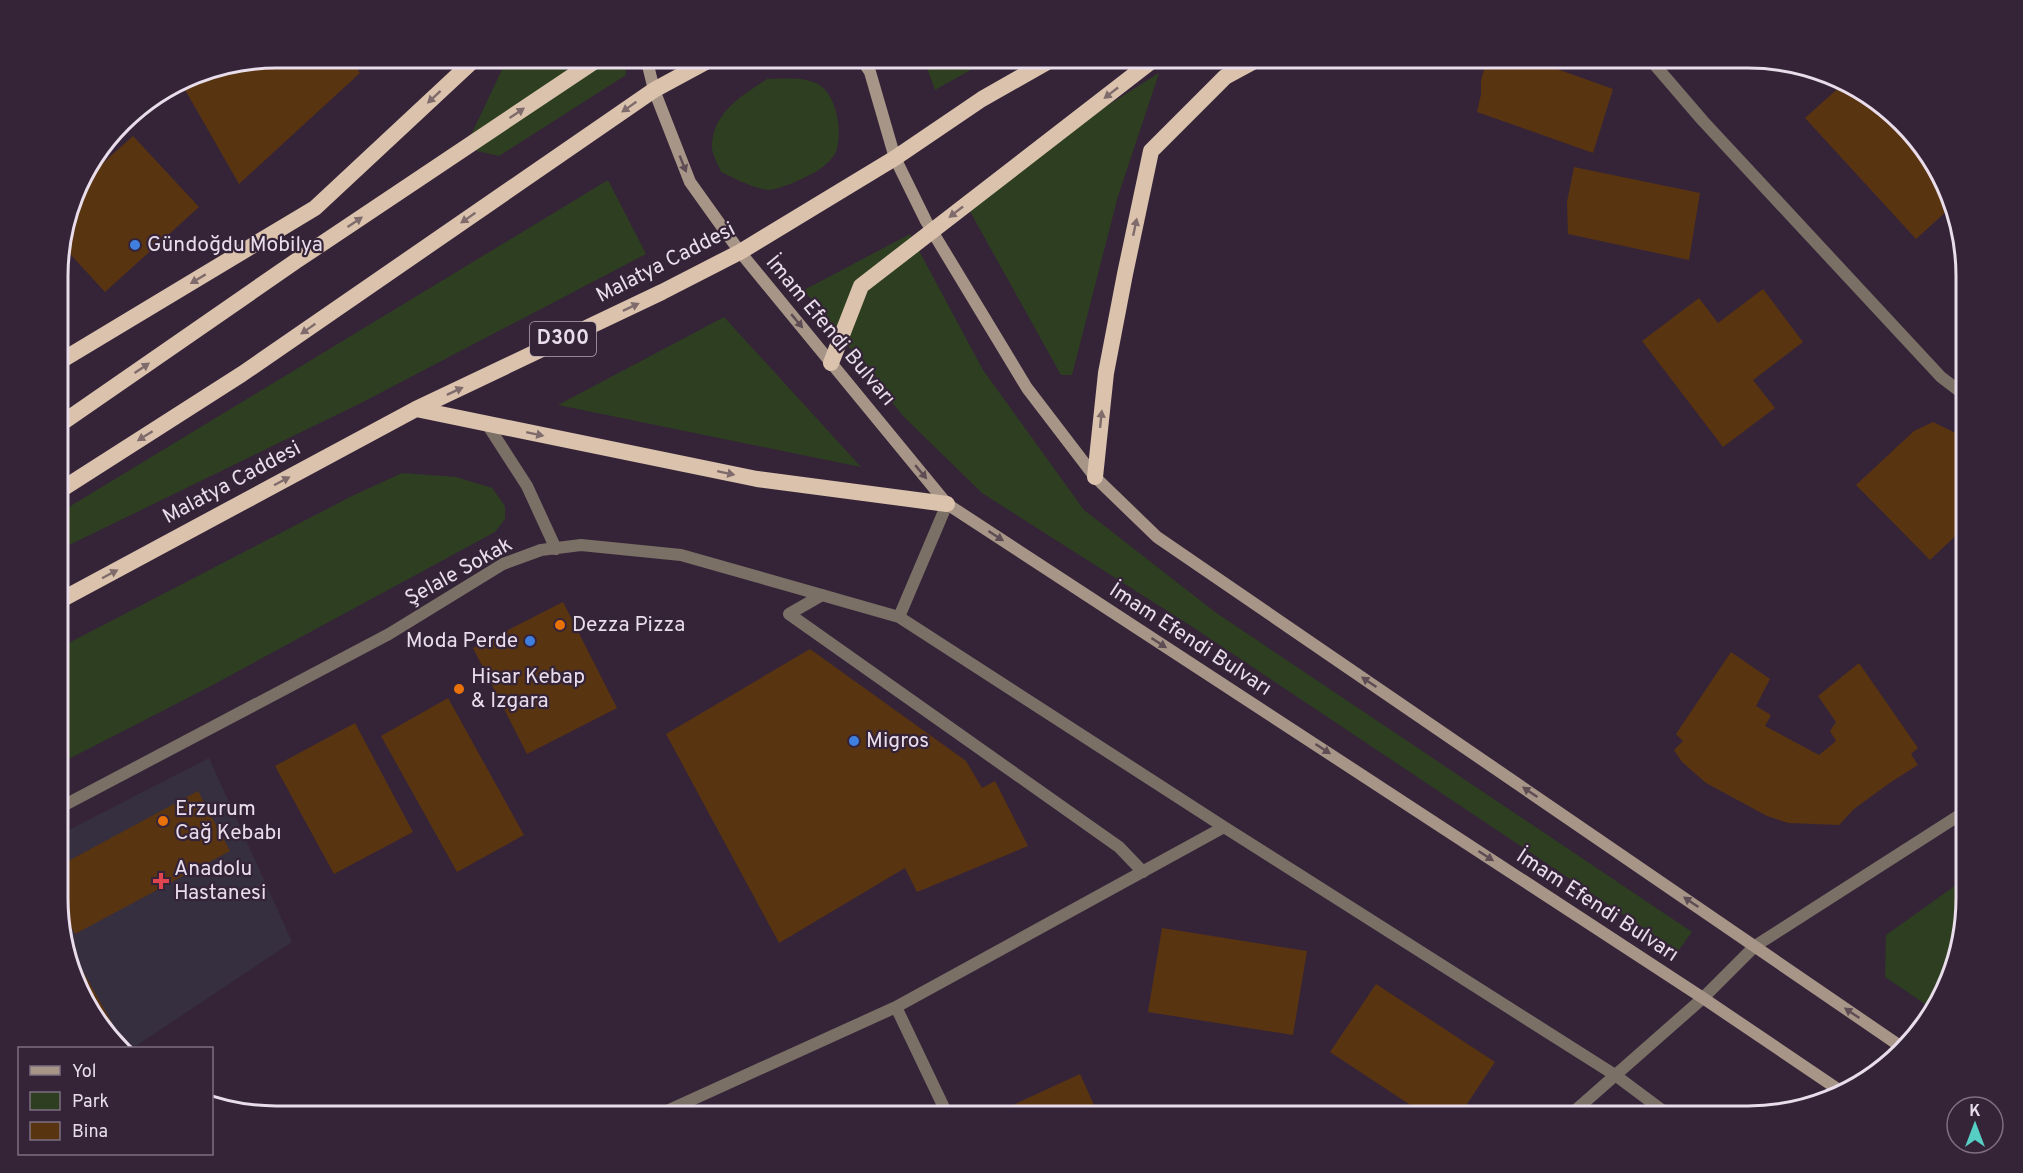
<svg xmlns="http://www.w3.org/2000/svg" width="2023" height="1173" font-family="Overpass,sans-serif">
<rect width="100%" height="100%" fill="#352438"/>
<path fill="#362f3f" d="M209,758L292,942L133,1048H125L94,1019L59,926V835Z"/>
<path fill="#2e3e21" d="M508,57H625L626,75L499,156L477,151L471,135Z
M923,57H994L935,90Z
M1159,73L1118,196L1072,375H1061L962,197Z
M767,79C784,79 802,76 818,84C837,95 843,132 836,152C834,157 825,166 820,169C812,175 779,190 769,190C754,189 734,178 721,172C718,164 711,153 712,145C713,112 743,95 767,79Z
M608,180L646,254L363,402L59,550V513Z
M910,234L983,370L1084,510L1215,612L1692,932L1678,951L1191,626L982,493L903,416L804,290Z
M724,317L861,467L558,405Z
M402,473L456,477L492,488L505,506V519L495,532L209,687L59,764V648L352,496Z
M1966,878V912L1937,1007L1934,1010L1885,977L1886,935Z"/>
<path fill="#583411" d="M275,57H350L360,73L239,184L180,81L192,73Z
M1488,57H1523L1613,89L1593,153L1477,112L1481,94V80Z
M1844,83L1857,86L1929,154L1948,210L1916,239L1805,118Z
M133,136L199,207L105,292L60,243L77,186Z
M1574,167L1700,193L1689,260L1568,234L1567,202Z
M1763,289L1803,342L1753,380L1775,408L1723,447L1642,341L1699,298L1718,323Z
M1933,422L1966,438V526L1930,560L1856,485L1914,431Z
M563,602L617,708L527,754L473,648Z
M810,649L966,761L982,788L995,781L1028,846L917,892L905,868L779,943L666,734Z
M1731,652L1770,679L1756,706L1771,715L1765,726L1819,755L1836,741L1830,731L1836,722L1818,696L1859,663L1918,748L1911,754L1918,765L1891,782L1854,809L1839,825L1788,823L1767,816L1706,783L1682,762L1674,750L1683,741L1676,734Z
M448,698L524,835L457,872L381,736Z
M355,723L413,832L334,874L275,766Z
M198,791L230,851L75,934L59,905V866Z
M1162,928L1307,951L1293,1035L1148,1012Z
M61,932L116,1030L109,1033L94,1019Z
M1376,984L1495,1062L1459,1116H1427L1330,1052Z
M1080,1074L1099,1116H1018L1013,1105Z"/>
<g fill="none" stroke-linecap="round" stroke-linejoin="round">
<path stroke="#7a7066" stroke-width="12" d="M822,595L789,614L1119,847L1143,872"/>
<path stroke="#7a7066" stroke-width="12" d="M1648,57L1703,121L1941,377L1966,396
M487,424L527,486L556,549
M899,617L1224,827L1615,1075L1670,1116
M59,808L389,634L503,564L541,550L581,545L681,555L899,617L947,504
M896,1007L948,1116
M656,1116L896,1007L1224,827
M1569,1116L1703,998"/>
<path stroke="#7a7066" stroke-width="12" d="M1703,998L1755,946L1966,811"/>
<path stroke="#a79687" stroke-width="12" d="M646,57L654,90L690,182L740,252L947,504L1703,998L1839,1090
M860,57L870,72L895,158L926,221L1027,388L1095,477L1157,537L1900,1046"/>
<path stroke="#dac2ac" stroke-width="16" d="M59,362L315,208L477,57
M831,363L861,286L1157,57
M416,409L757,479L947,504
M59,425L296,261L601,57
M1095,477L1106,373L1125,274L1151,151L1225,77L1262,57
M59,491L242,374L654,90L715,57
M59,601L416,409L662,292L740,252L895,158L982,99L1056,57"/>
</g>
<defs><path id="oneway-solid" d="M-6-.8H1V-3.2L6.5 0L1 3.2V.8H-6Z" transform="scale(1.5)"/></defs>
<g fill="#7f6b6c">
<use href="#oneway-solid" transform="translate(1111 93) rotate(142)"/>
<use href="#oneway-solid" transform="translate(434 97) rotate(137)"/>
<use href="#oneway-solid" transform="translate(629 107) rotate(145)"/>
<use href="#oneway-solid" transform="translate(517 113) rotate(-34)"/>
<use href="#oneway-solid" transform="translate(956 212) rotate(142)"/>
<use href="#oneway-solid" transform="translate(468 218) rotate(145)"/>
<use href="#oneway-solid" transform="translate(355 222) rotate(-34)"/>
<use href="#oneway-solid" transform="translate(1135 227) rotate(-78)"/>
<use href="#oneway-solid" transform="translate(198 279) rotate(149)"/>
<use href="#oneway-solid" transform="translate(631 307) rotate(-25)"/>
<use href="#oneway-solid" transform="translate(308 329) rotate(145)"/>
<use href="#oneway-solid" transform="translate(142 368) rotate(-34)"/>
<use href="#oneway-solid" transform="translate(455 391) rotate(-25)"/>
<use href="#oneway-solid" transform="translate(1101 419) rotate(-84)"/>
<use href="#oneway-solid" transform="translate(535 434) rotate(12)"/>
<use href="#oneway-solid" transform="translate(145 436) rotate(148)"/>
<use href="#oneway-solid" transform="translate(726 473) rotate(12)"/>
<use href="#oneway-solid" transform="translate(282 481) rotate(-28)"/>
<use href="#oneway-solid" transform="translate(110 574) rotate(-28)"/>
</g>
<g fill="#5d4c54">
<use href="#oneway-solid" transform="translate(683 164) rotate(68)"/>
<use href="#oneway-solid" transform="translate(797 321) rotate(50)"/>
<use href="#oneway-solid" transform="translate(921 472) rotate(50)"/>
<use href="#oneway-solid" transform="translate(996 536) rotate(33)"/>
<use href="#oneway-solid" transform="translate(1159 643) rotate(33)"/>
<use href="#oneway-solid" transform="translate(1369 682) rotate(-146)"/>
<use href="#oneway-solid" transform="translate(1323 749) rotate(33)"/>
<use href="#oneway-solid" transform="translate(1530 792) rotate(-146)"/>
<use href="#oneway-solid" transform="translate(1486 856) rotate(33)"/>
<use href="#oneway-solid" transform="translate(1691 902) rotate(-146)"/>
<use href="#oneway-solid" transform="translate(1852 1013) rotate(-146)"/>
</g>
<g fill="#3f7fe0" stroke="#352438" stroke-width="2">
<circle cx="135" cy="245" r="6"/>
<circle cx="530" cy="641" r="6"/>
<circle cx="854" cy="741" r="6"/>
</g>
<g fill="#e8710a" stroke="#352438" stroke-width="2">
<circle cx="560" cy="625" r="6"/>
<circle cx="459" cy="689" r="6"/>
<circle cx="163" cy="821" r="6"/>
</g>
<path fill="#e0444e" stroke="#352438" stroke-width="2" d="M158 872h6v6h6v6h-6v6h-6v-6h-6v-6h6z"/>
<g text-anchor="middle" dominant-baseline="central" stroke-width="4.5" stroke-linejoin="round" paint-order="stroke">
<rect fill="#352438" stroke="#b3a6b5" stroke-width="1.5" x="530" y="322" width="66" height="34" rx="4.5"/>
<g font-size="20" font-weight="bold" fill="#e9ddeb">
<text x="563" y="339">D300</text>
</g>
<g font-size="21" fill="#e9ddeb" stroke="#352438" text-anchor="start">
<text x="147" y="245">Gündoğdu Mobilya</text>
<text x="572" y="625">Dezza Pizza</text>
<text x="518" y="641" text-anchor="end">Moda Perde</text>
<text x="471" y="677">Hisar Kebap<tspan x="471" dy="24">&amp; Izgara</tspan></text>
<text x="866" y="741">Migros</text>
<text x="175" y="809">Erzurum<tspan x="175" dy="24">Cağ Kebabı</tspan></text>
<text x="174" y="869">Anadolu<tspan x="174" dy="24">Hastanesi</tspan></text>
</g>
<g font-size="21" fill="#e9ddeb" stroke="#352438">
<text transform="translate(666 263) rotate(-27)">Malatya Caddesi</text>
<text transform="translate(830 331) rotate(50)">İmam Efendi Bulvarı</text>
<text transform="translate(232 483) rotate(-28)">Malatya Caddesi</text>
<text transform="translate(459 572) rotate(-29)">Şelale Sokak</text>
<text transform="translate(1190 640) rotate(33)">İmam Efendi Bulvarı</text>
<text transform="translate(1597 906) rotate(33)">İmam Efendi Bulvarı</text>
</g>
</g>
<path d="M0 0H2023V1173H0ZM276 68H1748A208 208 0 0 1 1956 276V898A208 208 0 0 1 1748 1106H276A208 208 0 0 1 68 898V276A208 208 0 0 1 276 68Z" fill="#352438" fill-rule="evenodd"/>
<path fill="none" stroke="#e9ddeb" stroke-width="3" d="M276 68H1748A208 208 0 0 1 1956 276V898A208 208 0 0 1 1748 1106H276A208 208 0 0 1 68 898V276A208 208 0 0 1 276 68Z"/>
<rect x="18" y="1047" width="195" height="108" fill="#352438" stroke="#7d6e80" stroke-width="1.5"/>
<rect x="30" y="1066" width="30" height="9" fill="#a79687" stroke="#7d6e80" stroke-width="1.5"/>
<text x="72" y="1077" font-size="18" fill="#e9ddeb">Yol</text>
<rect x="30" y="1092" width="30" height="18" fill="#2e3e21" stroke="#7d6e80" stroke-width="1.5"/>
<text x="72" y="1107" font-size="18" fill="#e9ddeb">Park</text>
<rect x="30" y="1122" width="30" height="18" fill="#583411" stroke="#7d6e80" stroke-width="1.5"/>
<text x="72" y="1137" font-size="18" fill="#e9ddeb">Bina</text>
<g transform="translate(1975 1125)"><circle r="28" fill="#352438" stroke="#7d6e80" stroke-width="1.5"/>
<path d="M0-4.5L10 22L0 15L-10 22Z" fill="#56cec3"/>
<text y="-9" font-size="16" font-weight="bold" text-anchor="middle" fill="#e9ddeb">K</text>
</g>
</svg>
